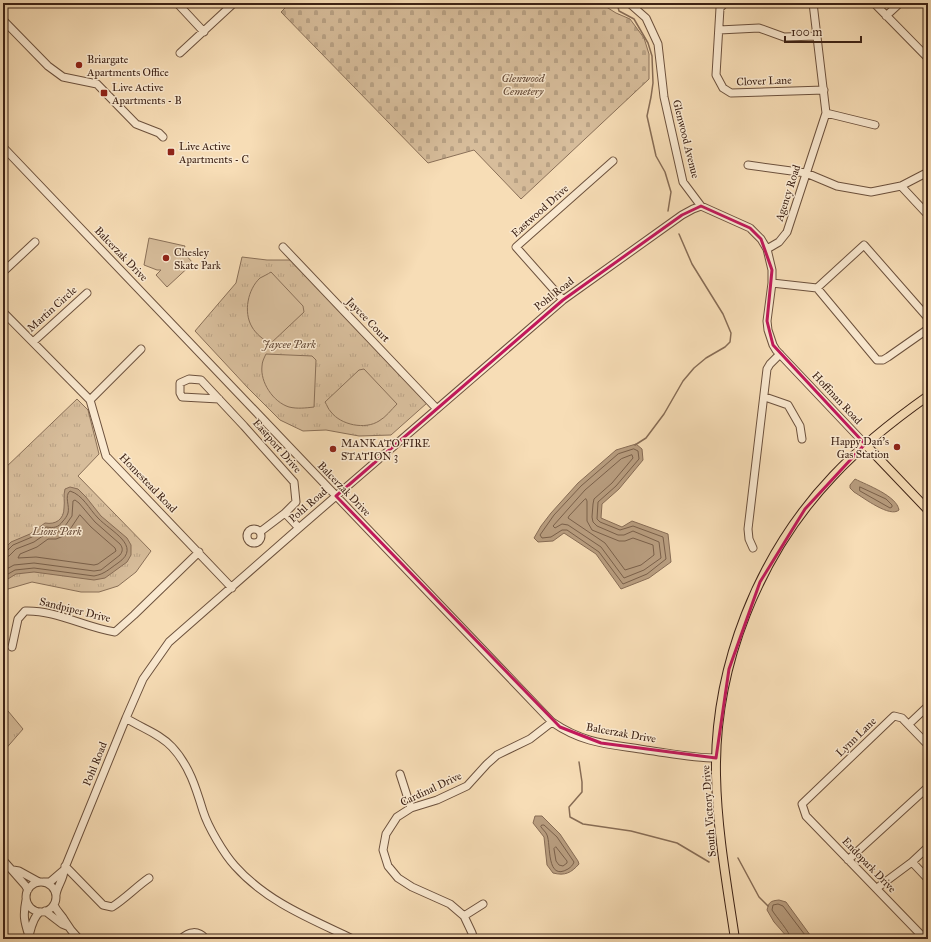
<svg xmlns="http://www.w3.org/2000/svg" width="931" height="942" font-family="'IM FELL Great Primer',serif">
<defs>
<pattern id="cemetery-stones" width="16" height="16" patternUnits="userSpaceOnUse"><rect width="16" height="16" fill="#d7bd9b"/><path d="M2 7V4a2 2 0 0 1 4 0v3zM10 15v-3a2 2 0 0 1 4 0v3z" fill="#b9a285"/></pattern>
<pattern id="park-tufts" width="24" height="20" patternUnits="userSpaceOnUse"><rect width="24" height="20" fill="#d7bd9b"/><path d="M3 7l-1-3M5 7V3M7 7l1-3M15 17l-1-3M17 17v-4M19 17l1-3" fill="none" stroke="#b9a285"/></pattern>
</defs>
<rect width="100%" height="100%" fill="#f7ddb6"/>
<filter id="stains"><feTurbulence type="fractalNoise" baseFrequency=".005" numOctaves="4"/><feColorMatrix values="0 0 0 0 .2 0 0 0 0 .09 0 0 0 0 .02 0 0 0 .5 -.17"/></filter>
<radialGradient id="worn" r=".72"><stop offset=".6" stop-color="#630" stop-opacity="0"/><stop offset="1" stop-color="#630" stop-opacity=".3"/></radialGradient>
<path fill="url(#cemetery-stones)" stroke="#8a7058" d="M290,3H600L616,13L630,19L644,38L649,54V79L521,199L474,150L428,163L281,12Z"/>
<path fill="url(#park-tufts)" stroke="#8a7058" d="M242,257L267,260H291L427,403L391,435L359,436L326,430L303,431L280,420L248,388L195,331L236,283Z
M77,399L88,410L99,454L78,476L151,551L136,572L118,586L99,592H81L32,582L8,589L3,595V470Z
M3,705L23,729L3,752Z"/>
<path fill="#d7bd9b" stroke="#8a7058" d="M149,238L185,246L183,252L193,263L167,287L156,275L161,270H157L144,265Z
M271,272L303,306L304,312L270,344C263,339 256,334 252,327C243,312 248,289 260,278C264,276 268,274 271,272Z
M266,354L312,356L316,360L314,407C306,408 297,409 289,407C273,402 260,382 262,366C262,362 264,358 266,354Z
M364,369L397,404C391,410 386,417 379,421C365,430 341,425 331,412C328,409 327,405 325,402L359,370Z"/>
<path fill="#b89d7f" stroke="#876c55" d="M636,444L642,449L643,460L619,489L602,504L601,518L622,527L632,521L668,534L671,562L649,578L621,589L596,554L564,533L553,541L538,542L534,538L541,526L551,513L578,483L616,450Z
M855,479C867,485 897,496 899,510C890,518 864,498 854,492L850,488V485Z
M70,487L78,489L86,497L101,516L127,538L131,545V555L127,562L105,578L94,580L34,572L16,574L3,582V550L11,542L30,534L45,523C56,525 64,519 64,508C65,501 63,496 65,489Z
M535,816H542L560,834L578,861L579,864C571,873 565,876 553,873L547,865L544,837L533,823Z
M779,900L786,902L813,939L788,938L774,922L767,910C769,902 770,901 779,900Z"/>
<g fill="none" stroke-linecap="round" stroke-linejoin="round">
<path stroke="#7a604a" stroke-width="1" d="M634,449L638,451L639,459L616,486L598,502L597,519L600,522L620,530L633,526L663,537L666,559L647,574L623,584L599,552L567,530H562L551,537L542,538L540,535L554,515L581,486L618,454Z
M632,455L633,458L612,483L594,499L593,504L592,517L593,522L597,526L618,535H624L633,531L659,542L661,558L644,570L624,578L601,547L568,525L562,524L555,528L553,526L585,490L621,459Z
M860,487L886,499L892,505V507L890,508L860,491Z
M586,499L587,501V521L592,530L619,541H625L633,538L653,545L654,555L641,565L625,570L605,543L568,518L569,516L584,500Z
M80,515L91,527L115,548L116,551L98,564L94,565L36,557L18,558L20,554L37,547L48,539H56L66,535Z
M3,552L7,551L13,545L32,537L46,527C54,528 58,528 63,521C65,519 67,516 68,513C70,506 64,496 70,491C83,495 89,509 98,518C110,531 143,546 118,563C109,569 105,574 94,576L34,568L15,570L3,577
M3,557L9,556L16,549L34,542L47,533H55L63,529L72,516L73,501L75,500L79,503L95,522L120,544C123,548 123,551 120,555L101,570L94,571L34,563L14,565L3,571
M542,825H544L557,837L574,862C573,865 571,867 568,869C546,882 551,844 547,835C546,832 543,830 541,827Z
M556,847L567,861V863L563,866L559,865L556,861L554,849Z
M791,939C790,932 776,917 772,910L773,905L778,904L783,906L808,939"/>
<path stroke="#876c55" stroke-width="1.5" d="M617,3L619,11L634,19L648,43L652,56L653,83L651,97L647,116L656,156L665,172L671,192L668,211
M635,445L646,438L664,414L683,381L694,368L706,358L725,347L730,342L731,333L723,314L692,264L679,234
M579,762L582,782V792L569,807L570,817L583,824L631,831L677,843L709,862
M738,858L759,897L768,906"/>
<defs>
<path id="minor" d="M177,3L204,32
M629,3L646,18L658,44L664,97L683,182L701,206L750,228L761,239L767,249L772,270V283L767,321L768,330L773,345L776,350L865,444
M725,3L720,8L716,75L723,88L731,93L824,90
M874,3L928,58
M886,16L900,3
M3,20L48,66L63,77L97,84L136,124L159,133L163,137
M719,30L759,28L784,37L817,36
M180,53L234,3
M826,113L875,125
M3,147L552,722C584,744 609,744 646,750C669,753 692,758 716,758
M748,165L806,173L837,186L871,192L901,186L928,172
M901,186L928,215
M283,247L437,409
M767,249L779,242L787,232L826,113L813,3
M3,272L35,242
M772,283L817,288L877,360H883L888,357L928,329
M817,288L864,245L928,318
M563,300L516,247L613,161
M3,312L90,400L106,456L232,588
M33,342L87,293
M765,397L788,405L800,426L802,439
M219,399L182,397L180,393V383L189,379L201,380L244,426L294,482L296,502L285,513L299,528
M90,400L141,349
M247 536a7 7 0 1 1 14 0a7 7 0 1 1-14 0Z
M260,532L285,513
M753,548L749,539L748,529L767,369L770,364L780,354
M12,647L18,619L25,611C56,610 84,627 115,632L134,615L199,552
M126,718C141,728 159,733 172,747C189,765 196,788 203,811C208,827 224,854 235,866C267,902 311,919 353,939
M909,724L928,706
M400,774L411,808
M3,860L25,885L28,890
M848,860L928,787
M912,862L928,879
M65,866L103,905L112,907C126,898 136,887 149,878
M13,870L19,871L39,882
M44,882H50L64,870L126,718L143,679L169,642L299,528L563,300L682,215L693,209L701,206
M26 897a15 15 0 1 1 30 0a15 15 0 1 1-30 0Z
M877,888L912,862L928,847
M56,895C57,886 64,879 64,870
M26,900C23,915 24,921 29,936
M54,905C57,912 62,915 65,921C69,928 73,933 79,939
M45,911L62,924L67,926
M464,916L483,904
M29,936C31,928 33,917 40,912
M181,939C189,931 198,930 206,939
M474,939L472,933L464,916L450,904L412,887L398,878L388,866L383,850L386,834L397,817L411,808L437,800L467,786L487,764L497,755L530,739L552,722
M925,939L806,816L802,804L894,716L902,718L928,745"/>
<path id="major" d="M865,444L928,510
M735,939C727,885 717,830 716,775C714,667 758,555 833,476C862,445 894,420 928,396"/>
</defs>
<use href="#minor" stroke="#6c513d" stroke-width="9"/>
<use href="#major" stroke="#3d2215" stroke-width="10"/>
<use href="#minor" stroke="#fae9d0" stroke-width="7"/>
<use href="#major" stroke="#f7ddb6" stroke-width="8"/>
</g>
<path fill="none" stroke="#c2185b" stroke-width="3" stroke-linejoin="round" d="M701,206L750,228L761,239L772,270L767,321L773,345L865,444L805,509L760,582L729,669L716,758L601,743L560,727L336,496L563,300L682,215Z"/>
<g fill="#8f2418" stroke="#fae9d0" stroke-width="1.5">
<circle cx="79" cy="65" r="4"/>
<rect x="100" y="89" width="8" height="8" rx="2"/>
<rect x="167" y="148" width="8" height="8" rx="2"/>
<circle cx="166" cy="258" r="4"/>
<circle cx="897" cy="447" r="4"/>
<circle cx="333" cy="449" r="4"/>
</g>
<g text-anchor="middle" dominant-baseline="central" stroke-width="3" stroke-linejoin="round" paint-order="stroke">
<g font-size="11" fill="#3d2215" stroke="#fae9d0" text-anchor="start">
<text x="87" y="59">Briargate<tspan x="87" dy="13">Apartments Office</tspan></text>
<text x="112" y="87">Live Active<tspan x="112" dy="13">Apartments - B</tspan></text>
<text x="179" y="146">Live Active<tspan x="179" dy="13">Apartments - C</tspan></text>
<text x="174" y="252">Chesley<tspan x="174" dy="13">Skate Park</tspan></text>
<text x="889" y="441" text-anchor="end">Happy Dan's<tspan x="889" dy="13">Gas Station</tspan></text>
<text x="341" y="443">MANKATO FIRE<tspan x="341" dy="13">STATION 3</tspan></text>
</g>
<g font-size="11" font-style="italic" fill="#644936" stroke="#fae9d0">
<text x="523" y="78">Glenwood<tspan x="523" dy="13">Cemetery</tspan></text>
<text x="289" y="344">Jaycee Park</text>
<text x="57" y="531">Lions Park</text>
</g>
<g font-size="11" fill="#3d2215" stroke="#fae9d0">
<text transform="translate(764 81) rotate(-2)">Clover Lane</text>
<text transform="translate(686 139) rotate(76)">Glenwood Avenue</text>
<text transform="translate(788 193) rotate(-72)">Agency Road</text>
<text transform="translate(540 211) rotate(-42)">Eastwood Drive</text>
<text transform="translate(121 254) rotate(46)">Balcerzak Drive</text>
<text transform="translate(554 294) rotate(-38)">Pohl Road</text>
<text transform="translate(52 309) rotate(-42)">Martin Circle</text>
<text transform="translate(368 320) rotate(46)">Jaycee Court</text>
<text transform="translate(837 398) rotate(47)">Hoffman Road</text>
<text transform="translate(277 446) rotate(49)">Eastport Drive</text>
<text transform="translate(148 483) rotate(46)">Homestead Road</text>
<text transform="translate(344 489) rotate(46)">Balcerzak Drive</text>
<text transform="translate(308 505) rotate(-41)">Pohl Road</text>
<text transform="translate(75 610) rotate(14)">Sandpiper Drive</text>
<text transform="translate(621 733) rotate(10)">Balcerzak Drive</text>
<text transform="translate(856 737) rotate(-44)">Lynn Lane</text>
<text transform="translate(95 764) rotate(-68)">Pohl Road</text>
<text transform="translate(431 789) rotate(-25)">Cardinal Drive</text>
<text transform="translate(709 811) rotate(-94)">South Victory Drive</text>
<text transform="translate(869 865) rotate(46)">Endopark Drive</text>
</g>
</g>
<rect width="931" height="942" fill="none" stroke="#f7ddb6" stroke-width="16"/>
<rect x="4" y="4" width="923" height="934" fill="none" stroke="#3d2215" stroke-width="2"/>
<rect x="8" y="8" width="915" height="926" fill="none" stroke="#3d2215"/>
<path d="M785 36v6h76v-6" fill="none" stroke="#3d2215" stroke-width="2"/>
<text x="791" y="36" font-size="12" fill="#3d2215" stroke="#fae9d0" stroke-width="3" paint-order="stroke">100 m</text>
<rect width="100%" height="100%" filter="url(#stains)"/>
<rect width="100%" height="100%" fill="url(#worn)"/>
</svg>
